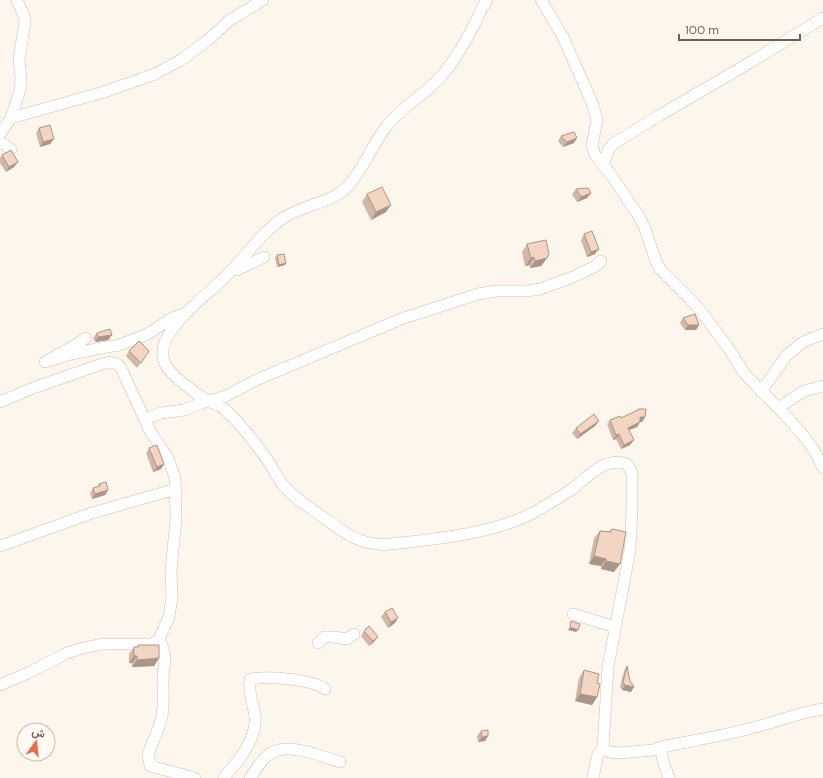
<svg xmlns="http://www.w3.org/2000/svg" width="823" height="778" font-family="'DM Sans',Vazirmatn,sans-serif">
<rect width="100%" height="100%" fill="#fdf6ec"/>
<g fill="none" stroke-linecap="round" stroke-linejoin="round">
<defs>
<path id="minor" d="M487,0C482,7 479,15 475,23C466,41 456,58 444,73C427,94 402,106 386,127C372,145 364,168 349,185C335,202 303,205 283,218C260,234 244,259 223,279C207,294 188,308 174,327C167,336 160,349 164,361C167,373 195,393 206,400C210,403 216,403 220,406C237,418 253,441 266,458C272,466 276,476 283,485C294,499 310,507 324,518C335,525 347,536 360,540C370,544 381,545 391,544C438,539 500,533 540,509C551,502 562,496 572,489C589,477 604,456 627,464L632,473V508L630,550L608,667L603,748L598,754L593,778
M541,0L562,35L593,105L597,120L592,145L595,155L612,176L631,205L637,213L644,226L656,261L660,269L697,306L729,349L744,373L784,414L802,434L814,450L823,468
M11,118L104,92L155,74L181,60L208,40L230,20L263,0
M0,134L11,118L20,90L21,79L19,59L25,22L24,16L17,0
M0,142L11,149
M603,165L609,149L613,144L660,115L746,65L823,18
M237,270L264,257
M86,338L77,344L45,362L71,354L112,346H116L146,335L172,318L182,314
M761,392L786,356L803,342L823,334
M0,402L33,388L102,364C109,362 113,361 120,366L150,431L168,458L175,478L176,519L171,570L172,597L169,617L159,639C169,660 163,661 163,681C163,693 164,704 162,716C159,729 153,742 148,754L150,766L195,778
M778,408L804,391L823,386
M145,419L161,413L184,410L202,403L226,396L254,381L401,319L478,294L496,291H526L540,289L573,277L596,266L601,261
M0,546L92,513L176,489
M573,614L615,627
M318,643L324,637H334L347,639L354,634
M0,685L28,673L67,653L79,649L102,644H152L159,639
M661,747L663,761L669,778
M603,748L609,752L619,753L654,750L661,747C691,741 722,736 752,728C775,722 799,713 823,709
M224,778C228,772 233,767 238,761C246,750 257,731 255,716C253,701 248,696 250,679C267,676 312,679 325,689
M250,778C255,771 260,762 267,756C285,740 320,756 340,762"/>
</defs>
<use href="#minor" stroke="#d1beb0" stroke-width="12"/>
<use href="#minor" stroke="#fff" stroke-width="11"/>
</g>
<path fill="#d1b7a8" d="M39,128L54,139L50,144L40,147L36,133Z
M561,136L574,143L563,147L558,141Z
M2,155L14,167L6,172L0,163V158Z
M576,189L591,193L587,198L577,202L572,194Z
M367,194L386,212L371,220L362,202Z
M584,234L595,254L587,257L581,240Z
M527,244L547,258L541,266L530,268L529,265L525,266L522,252Z
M277,255L285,265L277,267L275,258Z
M683,318L696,330H685L680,323Z
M97,333L112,335L108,340L95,342L93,338Z
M129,351H149L137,368L126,356Z
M638,409L645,417L642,422H640L637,427L629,430L630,445L621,449L616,439L613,440L607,424L610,420L621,418L637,411Z
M599,421L595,426L577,439L572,433L576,428Z
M149,448L161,469L153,472L146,453Z
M99,484L108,490L105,495L92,499L90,493L93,488L98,487Z
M612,529L614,572L601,569V566L589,564L594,538L600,531H610Z
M385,612L395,623L388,628L381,617Z
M364,631L374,642L369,646L361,636Z
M138,645L159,658L154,666L132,667V663H129V654L134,647H137Z
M627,666L630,681L631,692L622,690L620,687L624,671Z
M584,670L597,697L592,705L575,701L579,678Z
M481,731L488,736L485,741L478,742L477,736Z"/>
<path fill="#aa9588" d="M577,138L574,143L563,147L567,142Z
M54,139L50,144L40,147L43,142Z
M18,162L14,167L6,172L9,167Z
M591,193L587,198L577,202L581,197Z
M391,205L386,212L371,220L376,212Z
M599,249L595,254L587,257L591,252Z
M534,257L529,265L525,266L531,258Z
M547,258L541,266L530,268L535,261Z
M286,263L285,265L277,267L279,265Z
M688,325H699L696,330H685Z
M112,335L108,340L95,342L98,337Z
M640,417H645L642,422L637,421Z
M599,421L595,426L577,439L580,434Z
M640,422L637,427L624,432L628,428Z
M619,434L616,439L613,440L616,435Z
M634,440L630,445L621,449L624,445Z
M164,464L161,469L153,472L157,467Z
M108,490L105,495L92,499L95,494Z
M594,556L606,559L601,566L589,564Z
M606,561L620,564L614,572L601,569Z
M398,618L395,623L388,628L391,622Z
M570,627L578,630L576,632L568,630Z
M378,637L374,642L369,646L373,641Z
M134,656H137L132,663H129Z
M159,658L154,666L132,667L137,660Z
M625,685L634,687L631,692L622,690Z
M580,694L597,697L592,705L575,701Z
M488,736L485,741L478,742L482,737Z"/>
<path fill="#f3d5c3" stroke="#aa9588" d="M50,125L54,139L43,142L39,128Z
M574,132L577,138L567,142L561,136Z
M11,150L18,162L9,167L2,155Z
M382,187L391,205L376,212L367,194Z
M588,188L591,193L581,197L576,189Z
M592,231L599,249L591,252L584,234Z
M546,240L549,254L547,258L535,261L534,257L531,258L527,244Z
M284,254L286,263L279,265L277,255Z
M695,314L699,325H688L683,318Z
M110,329L112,335L98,337L97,333Z
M139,341L149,351L141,363L129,351Z
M638,409H646L645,417H640V422L628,428L634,440L624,445L619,434L616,435L610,420L620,416L621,418L638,410Z
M594,414L599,421L580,434L576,428Z
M157,445L164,464L157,467L149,448Z
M106,482L108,490L95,494L93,488L100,486L99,484Z
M612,529L626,532L620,564L606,561V559L594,556L600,531L611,532Z
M392,608L398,618L391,622L385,612Z
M571,621L580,624L578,630L570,627Z
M369,626L378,637L373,641L364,631Z
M138,645H159V658L137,660V656H134V647H138Z
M627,666L630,681L634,687L625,685L623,682Z
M584,670L599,674L597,683L600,684L597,697L580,694Z
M488,730V736L482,737L481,731Z"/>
<g transform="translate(36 742) rotate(15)"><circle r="19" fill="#fffaf3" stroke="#cabbb1"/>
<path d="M0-3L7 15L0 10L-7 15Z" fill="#e76f51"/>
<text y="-6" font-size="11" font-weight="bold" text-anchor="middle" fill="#7a5c4d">ش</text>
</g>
<path d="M679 34v6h121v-6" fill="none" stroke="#7a5c4d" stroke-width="2"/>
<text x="685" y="34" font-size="12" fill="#7a5c4d" stroke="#fffaf3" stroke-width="3" paint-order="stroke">100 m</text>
</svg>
